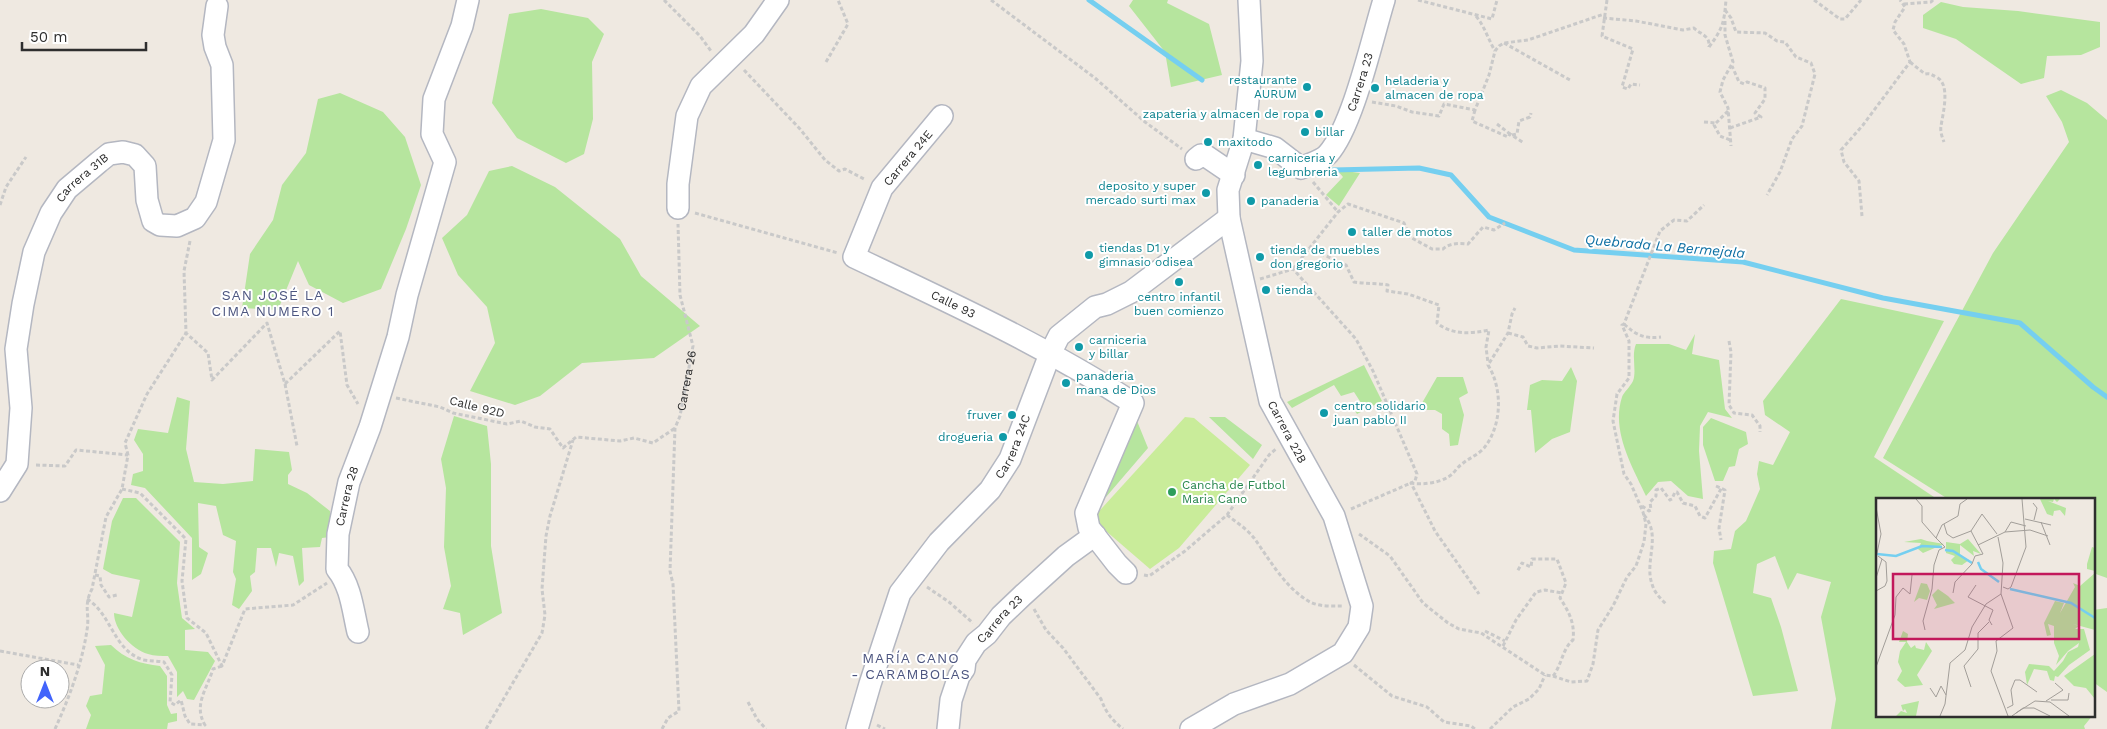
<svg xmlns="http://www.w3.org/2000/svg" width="2107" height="729" font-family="'Work Sans',sans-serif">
<rect width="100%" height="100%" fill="#efe9e1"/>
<path fill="#b6e59e" d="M1133,0H1168L1167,3L1209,24L1222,75L1171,87L1165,52L1129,6Z
M1941,2L1963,7L2018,11L2100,22V47L2081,55L2047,56L2044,78L2021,84L1956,39L1923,28V15Z
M541,9L588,18L604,34L592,62L593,119L584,154L566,163L517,138L492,103L509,14Z
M2061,90L2087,103L2107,120V578L2093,573V499H1948L1883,458L1993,253L2069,142L2062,122L2046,96Z
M340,93L383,112L405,137L421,185L406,229L381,289L343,303L309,285L298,261L278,310L242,308L250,254L273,220L282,185L306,153L318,99Z
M512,166L555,187L620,239L641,276L700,326L654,358L582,363L540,396L515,405L470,391L495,343L487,307L458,275L442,238L467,215L489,171Z
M1337,170L1360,173L1339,206L1326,195L1343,177Z
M1841,299L1944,321L1874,457L1937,499H1877V715H2093L2084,726L2085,729H1831L1836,699L1821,617L1831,582L1797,573L1788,590L1775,556L1757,564L1753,593L1771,598L1781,627L1798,691L1753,696L1713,563L1714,551L1731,549L1735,531L1746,521L1760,489L1757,474L1759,461L1773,465L1790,432L1765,415L1763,401Z
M1695,334L1692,354L1719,360L1725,409L1732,418L1708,412L1700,426L1699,451L1703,499L1688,496L1671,481L1658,482L1646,496C1632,466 1611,431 1622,397C1624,392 1630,387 1633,381C1637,370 1631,356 1636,344H1669L1686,350Z
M1364,365L1382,401L1357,414L1355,411L1363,406L1354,392L1341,396L1334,385L1292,408L1287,402Z
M1571,367L1577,381L1570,432L1552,439L1535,453L1531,410H1527L1530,385L1542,380L1562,381Z
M1437,377H1463L1468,393L1459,398L1464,415L1458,445L1450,446L1449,434L1442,429V414L1435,410H1418Z
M177,397L190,401L186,449L194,482L223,484L253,481L255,449L289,452L292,470L288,475V484L307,493L330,511V537L322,538L320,547L302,548L304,581L299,586L293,556L279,553L276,567L271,548H257L255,572L250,576L252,591L239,609L232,605L236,579L233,572L236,541L223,535L216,506L198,503L199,547L208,553L201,574L192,580V538L145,488L131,485L133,474L143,471V454L134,440L138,429L168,433Z
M454,416L487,426L491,464V546L502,613L463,635L460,613L443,609L451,586L444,547L446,488L441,459Z
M1209,417H1225L1262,445L1253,459Z
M1711,418L1746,432L1748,444L1739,449L1735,466L1729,467L1723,481H1715L1703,445V427Z
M1137,421L1148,448L1106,497L1099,491Z
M123,498H136L180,542L177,583L182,618L195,629L185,630V650L208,652L215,661L194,700L187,699L183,691L177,697V672L168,656C162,656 154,656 148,654C131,649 114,629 114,613L132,617L140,580L112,574L103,569L112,521Z
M2107,608V692L2093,682V610Z
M111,645C125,659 141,664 160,666L167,676V705L171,714L177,713V721L168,723L167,729H86L91,715L86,706L90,696L102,694L105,665L95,646Z"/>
<path fill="#c9ec9a" d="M1185,417L1194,418L1250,465L1179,548L1150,569L1092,519Z"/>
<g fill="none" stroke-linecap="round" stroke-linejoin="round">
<path stroke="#75cff0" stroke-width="5" d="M1089,0L1202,80
M1333,170L1419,168L1451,175L1489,217L1574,250L1743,262L1883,298L2020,323L2093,387L2107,397"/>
<defs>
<g id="minor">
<path id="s2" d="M942,116L882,188L854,257C949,302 1045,346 1133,403L1086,513L1089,528L1117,564L1126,573"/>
<path id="s3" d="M1244,139L1275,148L1301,168C1309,164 1322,161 1328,154C1353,126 1372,39 1384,0"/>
<path d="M1196,159L1201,155L1206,156L1234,175"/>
<path d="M678,208V184L687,116L701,86L754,34L778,0"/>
<path id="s4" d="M0,491L17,464L21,408L16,349L23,304L34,252L51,213L67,189L99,162L109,154L123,152L135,155L145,166L147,200L153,221L160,225L177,226L195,218L206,202L224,140L222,65L215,47L213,35L217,6"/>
<path id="s5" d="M358,632C353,611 351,586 337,569L338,534L349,482L370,427L398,337L407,295L445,162L432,134L434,99L462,26L468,0"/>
<path id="s6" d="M857,729L870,684L900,593L939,542L990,490L1010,459L1050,354L1059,336L1095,307L1107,304L1131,292L1229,218"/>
<path id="s7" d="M948,729L951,700L959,676L964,669L965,660L976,643L987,634L1001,616L1023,595L1066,556L1095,535"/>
<path d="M1191,729L1234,704L1290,684L1343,653L1359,627L1362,606L1334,516L1270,401L1229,218L1228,190L1244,139L1252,61L1249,0"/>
</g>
</defs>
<use href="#minor" stroke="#b4b7c1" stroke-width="24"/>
<g stroke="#c9c9c9" stroke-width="3" stroke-dasharray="4 2.5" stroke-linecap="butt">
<path d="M664,0L700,36L711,51"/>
<path d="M991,0L1095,78L1145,122L1182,149"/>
<path d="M1418,0L1492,19L1497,0"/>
<path d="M1607,0L1602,36L1633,49L1622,87L1628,89L1631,84L1640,85"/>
<path d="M1814,0L1840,19H1845L1861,0"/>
<path d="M1904,4L1931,2L1933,0"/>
<path d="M1725,10L1731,18L1736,32L1765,33L1777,41L1785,42L1796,57L1811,63L1815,74L1802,126L1792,139L1780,172L1767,195"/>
<path d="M1476,16C1485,27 1488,39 1495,51"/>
<path d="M1603,18L1636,21L1683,30L1694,28C1701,35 1710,35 1709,47"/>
<path d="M1725,21V35L1733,62L1723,80L1720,92L1728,108L1731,146"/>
<path d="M1504,43L1570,80"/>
<path d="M1709,47C1723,28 1724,23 1726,0"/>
<path d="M826,62L848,24L838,0"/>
<path d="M1910,62L1925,74C1931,73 1932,75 1936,77C1951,83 1943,113 1941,126C1940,131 1942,137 1944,142"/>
<path d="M744,70L800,129L825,160L839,171L845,169L866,180"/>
<path d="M1372,102L1396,106L1412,112L1439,116L1444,104L1475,110L1489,75L1495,51L1499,46L1504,43L1528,40L1604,14"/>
<path d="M1475,110L1472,121L1508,137L1510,134L1524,143"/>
<path d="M1728,111L1714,125L1720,136L1730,140"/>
<path d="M1704,122L1716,123"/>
<path d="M1497,124L1510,134"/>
<path d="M1730,128L1761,117L1755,113L1765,99V88L1747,82L1744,84L1739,82L1732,66"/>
<path d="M1512,135L1517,134L1519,121L1530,117L1531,113"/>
<path d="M1313,182L1338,212"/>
<path d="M0,205L6,187L26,157"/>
<path d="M695,213L838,253"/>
<path d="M1862,216L1859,181L1844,162L1841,150L1863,125L1910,62L1904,44L1893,30L1895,22L1905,7L1900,0"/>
<path d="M190,241L184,271L186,333L208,353L212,380L267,323L285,384L340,331L347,385L358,404"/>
<path d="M1309,248L1346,265L1354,282C1366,284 1377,283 1388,285L1387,291L1408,294L1439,305L1437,323C1452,335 1470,334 1489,330L1486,347L1488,363"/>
<path d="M1293,269L1338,212L1348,204L1404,223L1410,237L1432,249H1443C1450,243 1459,243 1468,244L1483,227L1494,230L1505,223"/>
<path d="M1260,279L1293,269L1356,339L1373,371L1417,474L1415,481L1411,483L1435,531L1479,594"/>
<path d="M1624,324C1636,335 1644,339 1661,337"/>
<path d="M1508,333L1523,337L1528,346L1537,348L1560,346L1594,348"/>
<path d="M1729,341L1731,352L1729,405L1734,413L1752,415L1760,426V432"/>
<path d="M285,384L297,446"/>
<path d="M396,398L440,407L453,413L507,424L521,421L535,427L550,429L563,448L576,437L620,441L634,438L653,443L675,428"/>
<path d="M36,465L65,466L76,450L128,455"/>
<path d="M1716,486L1725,490L1719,528L1721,540"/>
<path d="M122,489L140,493L186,539L182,581L187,618L206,633L222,666L245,609L293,605L327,583"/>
<path d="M1642,506L1649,511L1651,510L1650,502L1656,496V490L1661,488L1670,500L1672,499L1675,492H1677L1683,503L1695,506L1700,516L1705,518L1722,487"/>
<path d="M1351,509L1411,483C1421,485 1439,483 1448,477C1454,474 1457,467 1462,464C1469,458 1478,455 1484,448C1502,426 1503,389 1488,365L1508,333L1512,314L1515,308"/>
<path d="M1227,515C1236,522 1247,529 1254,538C1270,560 1285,588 1310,602C1320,607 1333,606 1344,606"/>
<path d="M1644,515C1662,536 1644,561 1652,584C1654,592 1660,598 1666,604"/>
<path d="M1359,534L1390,556L1423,603L1448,623L1459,629L1481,633L1545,675L1553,676C1562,665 1562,649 1573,640C1575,623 1569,612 1560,598L1566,583L1557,559H1532L1531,567L1522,563L1517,572"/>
<path d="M95,575L100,576L101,585L109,597L117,595"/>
<path d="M1144,575L1149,576L1185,551L1227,515L1269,455L1277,448"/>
<path d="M927,587L949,602L973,623"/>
<path d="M87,599C112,614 113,651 144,660C151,661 158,661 164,662L172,675L170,702L175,705L181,700L185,716L190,724L205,725C193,705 207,689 213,669L222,666"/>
<path d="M1034,609L1046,630L1063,648L1101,699C1106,713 1112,720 1123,729"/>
<path d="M1485,631L1505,641"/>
<path d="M1503,646L1516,620L1536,592L1545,590L1562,593"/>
<path d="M0,651L78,665"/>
<path d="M1354,665L1392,696L1427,707L1444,722L1471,726L1475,729"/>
<path d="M1553,676L1571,682L1587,681L1593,664L1598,630L1613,606L1627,577L1636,566L1644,542L1646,524L1643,512L1631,484L1624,474L1613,421L1617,394L1629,378V341L1622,325L1624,324L1660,231L1674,220L1687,221L1704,205"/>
<path d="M748,702L757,719L766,729"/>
<path d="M877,725L885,729"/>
<path d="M55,729C69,698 82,664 87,630C90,613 83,606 92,589L106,517L122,489L128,455L125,443L147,394L186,333"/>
<path d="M486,729L542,633L545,615L542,589L546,536L550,516L573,440"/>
<path id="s1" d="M662,729L668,718L679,711L673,584L670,571L675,428L680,416L693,346L680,295L678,224"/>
<path d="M1490,729L1513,707L1529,699L1539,689L1545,675"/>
</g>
<use href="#minor" stroke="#fff" stroke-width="21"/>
</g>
<g fill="#0f9aa8" stroke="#fff" stroke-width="2">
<circle cx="1307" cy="87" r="5"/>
<circle cx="1375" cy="88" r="5"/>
<circle cx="1319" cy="114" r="5"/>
<circle cx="1305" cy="132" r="5"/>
<circle cx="1208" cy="142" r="5"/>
<circle cx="1258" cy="165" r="5"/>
<circle cx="1206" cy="193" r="5"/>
<circle cx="1251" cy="201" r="5"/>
<circle cx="1352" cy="232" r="5"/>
<circle cx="1089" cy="255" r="5"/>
<circle cx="1260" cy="257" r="5"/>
<circle cx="1179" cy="282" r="5"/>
<circle cx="1266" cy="290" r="5"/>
<circle cx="1079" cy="347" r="5"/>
<circle cx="1066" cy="383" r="5"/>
<circle cx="1324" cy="413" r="5"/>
<circle cx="1012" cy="415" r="5"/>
<circle cx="1003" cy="437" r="5"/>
</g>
<circle fill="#2e9e5b" stroke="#fff" stroke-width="2" cx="1172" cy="492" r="5"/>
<g text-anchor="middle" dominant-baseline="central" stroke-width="4" stroke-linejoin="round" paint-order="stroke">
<g font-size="12" fill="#0d838f" stroke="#fff" text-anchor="start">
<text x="1297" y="80" text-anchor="end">restaurante<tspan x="1297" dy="14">AURUM</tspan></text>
<text x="1385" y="81">heladeria y<tspan x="1385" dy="14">almacen de ropa</tspan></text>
<text x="1309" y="114" text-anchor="end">zapateria y almacen de ropa</text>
<text x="1315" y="132">billar</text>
<text x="1218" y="142">maxitodo</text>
<text x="1268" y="158">carniceria y<tspan x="1268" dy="14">legumbreria</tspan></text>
<text x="1196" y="186" text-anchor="end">deposito y super<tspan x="1196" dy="14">mercado surti max</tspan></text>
<text x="1261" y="201">panaderia</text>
<text x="1362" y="232">taller de motos</text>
<text x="1099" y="248">tiendas D1 y<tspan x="1099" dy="14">gimnasio odisea</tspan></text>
<text x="1270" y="250">tienda de muebles<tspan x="1270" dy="14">don gregorio</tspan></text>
<text x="1276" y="290">tienda</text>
<text x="1179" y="297" text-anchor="middle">centro infantil<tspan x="1179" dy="14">buen comienzo</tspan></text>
<text x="1089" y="340">carniceria<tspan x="1089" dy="14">y billar</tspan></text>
<text x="1076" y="376">panaderia<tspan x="1076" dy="14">mana de Dios</tspan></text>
<text x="1334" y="406">centro solidario<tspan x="1334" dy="14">juan pablo II</tspan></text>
<text x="1002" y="415" text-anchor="end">fruver</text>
<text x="993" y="437" text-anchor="end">drogueria</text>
</g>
<g font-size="12" fill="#2e2e2e" stroke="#fff">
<text stroke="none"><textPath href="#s3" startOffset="175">Carrera 23</textPath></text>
<text transform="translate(908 158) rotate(-50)">Carrera 24E</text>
<text stroke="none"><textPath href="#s4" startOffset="336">Carrera 31B</textPath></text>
<text stroke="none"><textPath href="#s2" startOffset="278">Calle 93</textPath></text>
<text stroke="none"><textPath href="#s1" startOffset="358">Carrera 26</textPath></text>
<text transform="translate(477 407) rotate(14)">Calle 92D</text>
<text transform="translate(1287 432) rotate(62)">Carrera 22B</text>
<text stroke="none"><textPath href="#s6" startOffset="329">Carrera 24C</textPath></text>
<text stroke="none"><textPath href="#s5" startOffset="141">Carrera 28</textPath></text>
<text stroke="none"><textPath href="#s7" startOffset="126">Carrera 23</textPath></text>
</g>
<g font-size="12" fill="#27864d" stroke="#fff" text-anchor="start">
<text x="1182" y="485">Cancha de Futbol<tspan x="1182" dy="14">Maria Cano</tspan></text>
</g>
<g font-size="14" font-style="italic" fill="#0d6fa3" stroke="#fff">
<text transform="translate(1665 246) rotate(5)">Quebrada La Bermejala</text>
</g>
<g font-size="14" letter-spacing="1" fill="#4d5680" stroke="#fff">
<text x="273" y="295">SAN JOSÉ LA<tspan x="273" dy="16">CIMA NUMERO 1</tspan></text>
<text x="911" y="658">MARÍA CANO<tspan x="911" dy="16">- CARAMBOLAS</tspan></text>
</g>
</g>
<g transform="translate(1876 498)">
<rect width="219" height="219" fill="#efe9e1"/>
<path d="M164,1H184L181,4L178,1L177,4L172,3L190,10L189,18L184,12L178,13L177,18L171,16ZM45,41L51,43L68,46L47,55L42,51L45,45L28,44ZM92,41L105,56L97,53L98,58L84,47V58L93,62L86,67L78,66L75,62L79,58L70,55V44L84,46ZM216,49L219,50V73L211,71V66ZM219,75V132L197,126L203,128L199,131H208L214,152L193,167L182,179L179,178L178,183L174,182L171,173L158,171L151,187L149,174L153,166L173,168L178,173L187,163L192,154L202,149L203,145L192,153L180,167L183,158L178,145V128L172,126L175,137L171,138L168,125L179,103L188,105L184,115L199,89L197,85L204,88ZM45,85L51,86L54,93L51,102L43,100L38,104ZM62,91L72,98L79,105L58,111L61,107L56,97ZM27,133L32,136L31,144L35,150L39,147L40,150L48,152L50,144L56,153L41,177L47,187L29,189L21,182L26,173L22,164L24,153L30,144H23ZM219,156V201L210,190L198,188L188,178ZM43,203L40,218H20L25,213L31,215L29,211L32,208L27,213L25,207Z" fill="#b6e59e"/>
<path fill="none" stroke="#75cff0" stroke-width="2.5" d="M69,52L77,53L96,65M1,56L20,58L46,48L66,49M102,64L105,71L123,84M134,91L195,105L219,120"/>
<path fill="none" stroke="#a29e99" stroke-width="1" d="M40,1L46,8V24L60,40L66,27L82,18L84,6L91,1M157,5L161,10L158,22M0,9L5,36L0,60M149,21L175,27M165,24L174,47M68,26L71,36L77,40L95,33M95,33L106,16L121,36M129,34L135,24L150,28M122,39L127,65L125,96L137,130L120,143L121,153L115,173L132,218M102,47L129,34L154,32L172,38M0,80L6,61M100,87L92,99L117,112L113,122L116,127M127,89L132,91L135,89L150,49L146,1M0,93L9,88L11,83L10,64L2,58M77,95L79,84L96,66L99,58L107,56L95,33M49,132L47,123L56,91L58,67L63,52L69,49L60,40M0,169L19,117L20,99L27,90L34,96L36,77M95,189L88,168L102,151V135L113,124M54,190L60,199L65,188L70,197M175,202H192L193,195M170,203L187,192L179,185M131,210L137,207L135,192L139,182H144L161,194M140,215L159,203L174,204L193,218M64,218L69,206L74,165L89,152L96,129L110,106L125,96M136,218L147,210H158L174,218"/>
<path fill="#c2185b" fill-opacity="0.15" stroke="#c2185b" stroke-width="2.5" d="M17,76H203V141H17Z"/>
<rect width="219" height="219" fill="none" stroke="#2e2e2e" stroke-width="2.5"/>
</g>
<g transform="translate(45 684)"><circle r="24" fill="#ffffff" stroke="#ababab"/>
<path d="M0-4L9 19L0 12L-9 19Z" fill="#4264fb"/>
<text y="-8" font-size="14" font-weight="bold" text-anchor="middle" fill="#2e2e2e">N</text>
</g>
<path d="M22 42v8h124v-8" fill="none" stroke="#2e2e2e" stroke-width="2.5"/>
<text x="30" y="42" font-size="15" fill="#2e2e2e" stroke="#ffffff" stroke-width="4" paint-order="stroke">50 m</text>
</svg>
